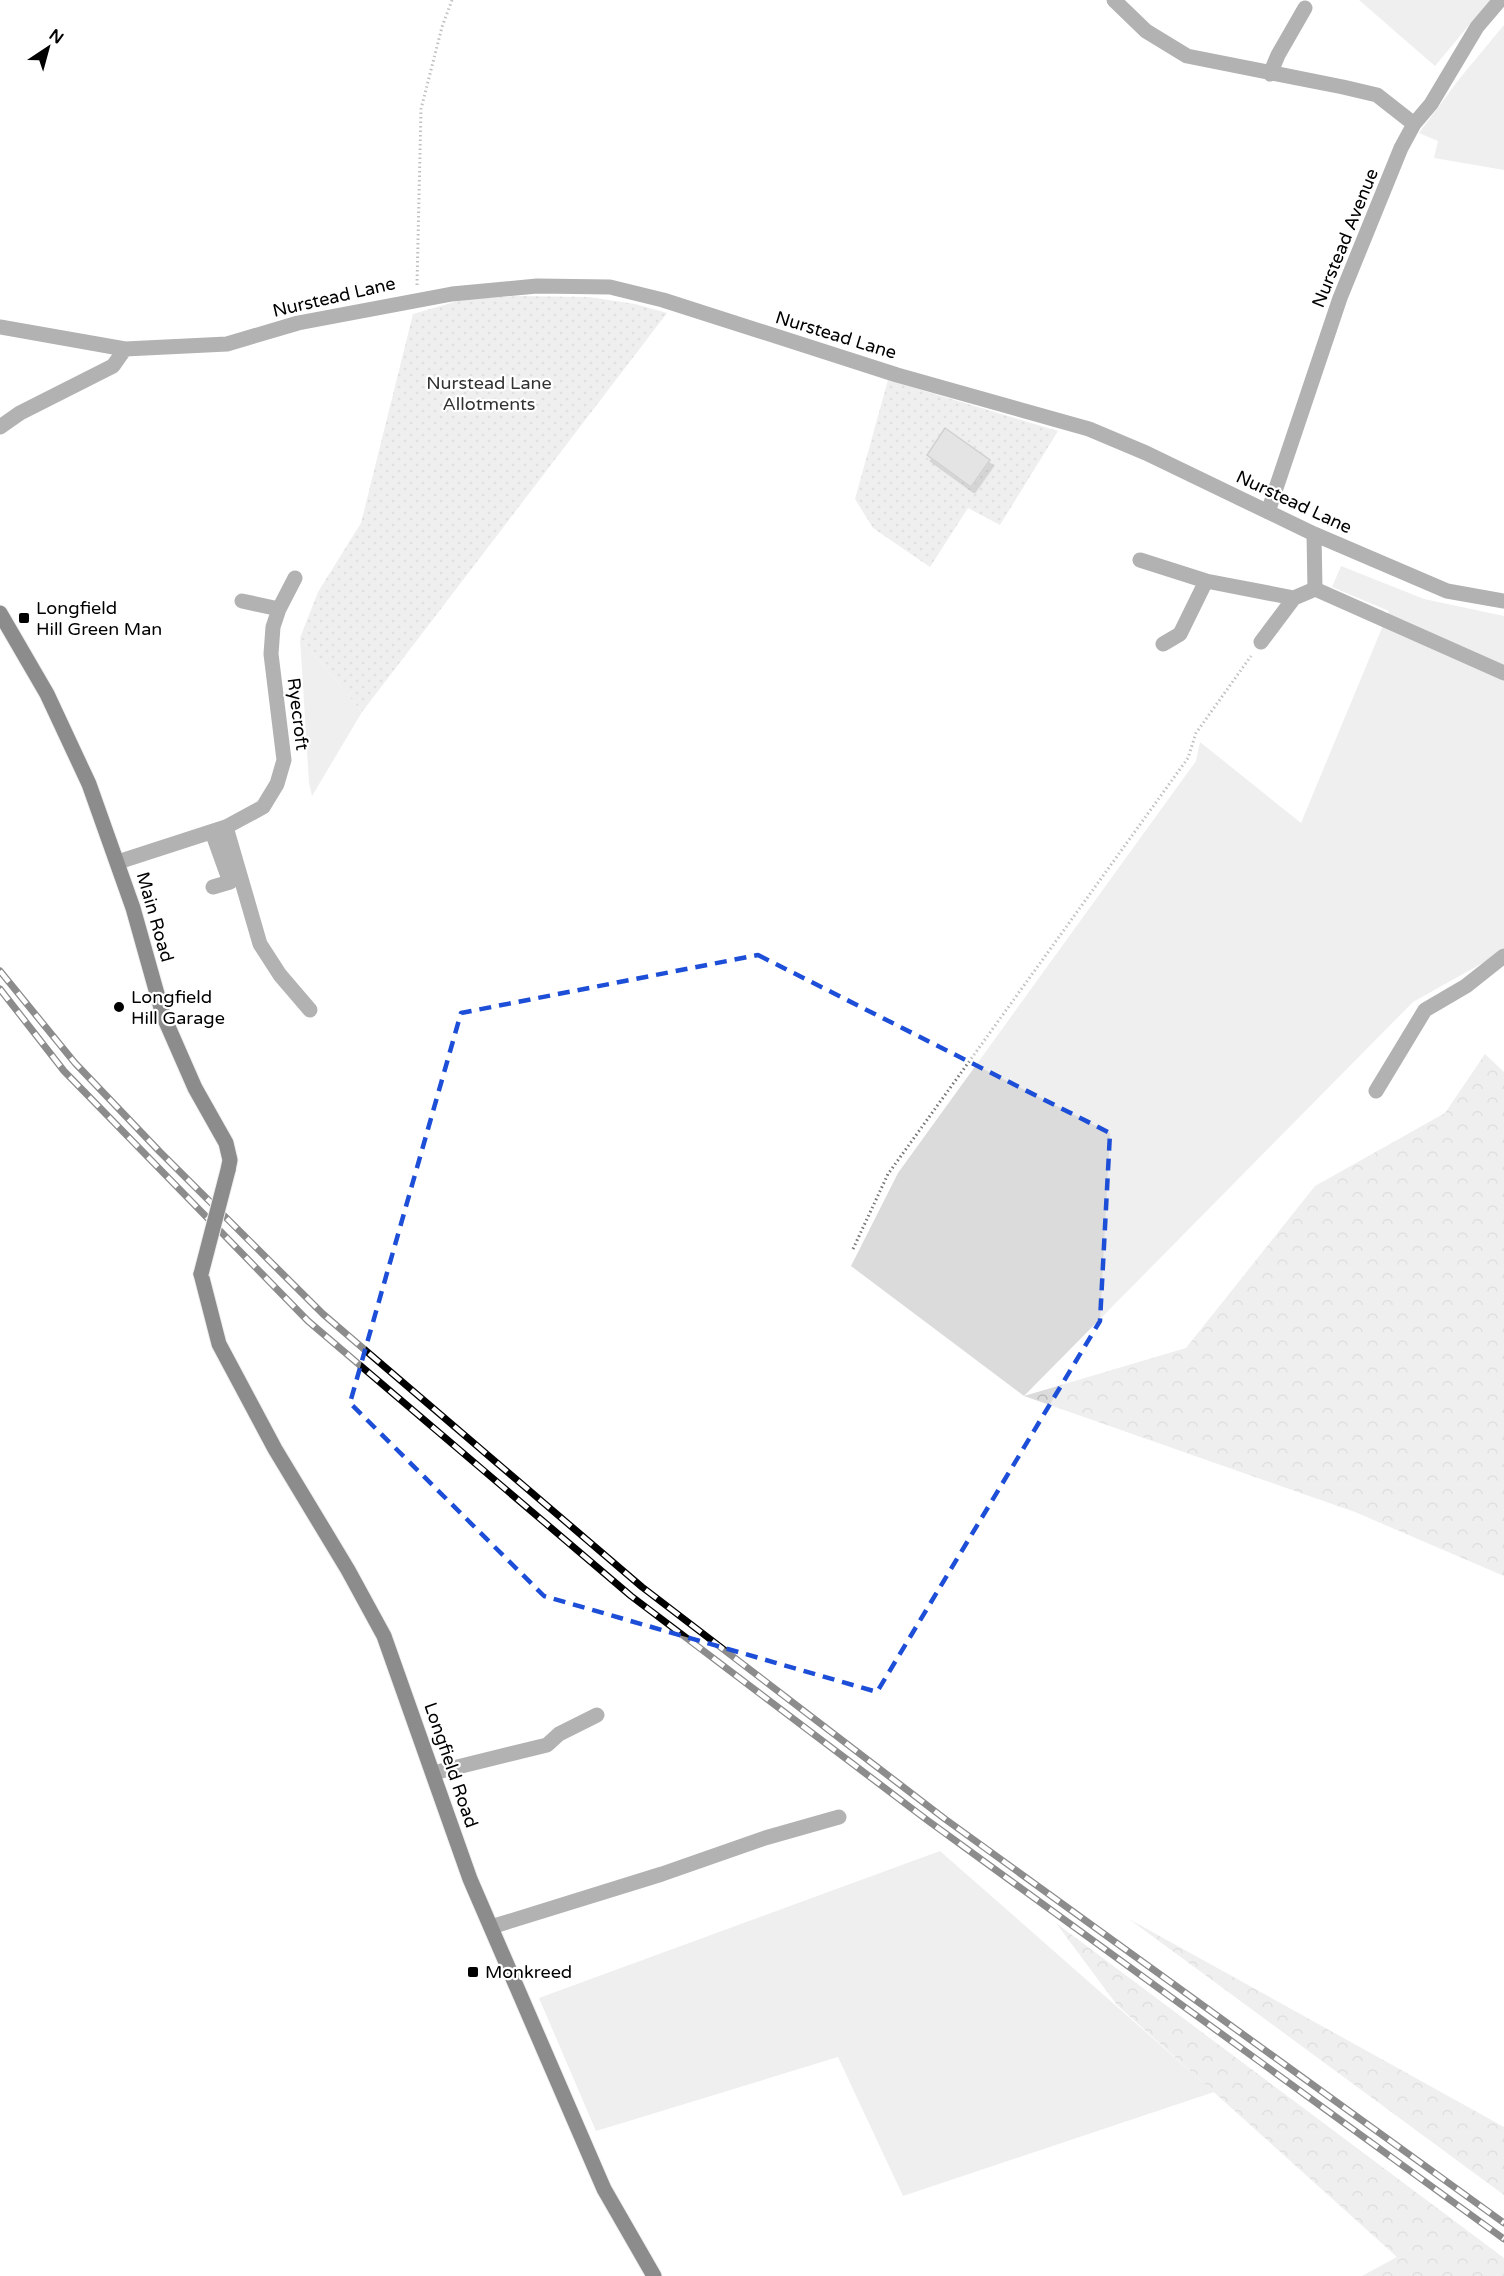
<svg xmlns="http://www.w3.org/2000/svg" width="1504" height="2276" font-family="'Varela Round',sans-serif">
<defs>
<pattern id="forest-crowns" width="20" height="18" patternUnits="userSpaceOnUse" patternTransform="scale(1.5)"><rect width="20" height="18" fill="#dbdbdb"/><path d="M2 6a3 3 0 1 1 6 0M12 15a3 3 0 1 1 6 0" fill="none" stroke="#bababa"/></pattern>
<pattern id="garden-dots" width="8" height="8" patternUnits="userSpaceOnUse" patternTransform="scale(1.5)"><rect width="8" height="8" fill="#dbdbdb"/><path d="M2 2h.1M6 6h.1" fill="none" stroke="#bababa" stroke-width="1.8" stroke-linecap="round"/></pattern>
<filter id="shadow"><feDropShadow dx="3.5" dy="6" stdDeviation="0" flood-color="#0004"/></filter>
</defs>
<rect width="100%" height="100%" fill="#fff"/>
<path fill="#dbdbdb" d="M1359,0H1490L1435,66Z
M1504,25V170L1434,158L1438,141L1419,133L1460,78Z
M1341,566L1424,599L1504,616V951L1413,1002L1024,1396L851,1266L898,1173L1196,761L1200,742L1301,823L1389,611L1332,587Z
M300,638L362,712L312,796L309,783Z
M940,1851L1214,2092L903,2196L838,2057L596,2131L539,1998Z"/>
<path fill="url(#forest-crowns)" d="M1485,1054L1504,1072V1576L1355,1512L1024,1396L1186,1348L1315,1186L1445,1113Z
M1129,1919L1504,2127V2195Z
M1056,1923L1504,2258V2276H1362L1397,2257L1117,2005Z"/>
<path fill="url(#garden-dots)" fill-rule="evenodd" d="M517,296L589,297L635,304L667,313L362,712L300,638L318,592L361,523L413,314L465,299Z
M888,380L1058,431L1000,525L968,508L930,567L873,528L855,499ZM945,429L990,460L971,486L927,455Z"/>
<path fill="#c4c4c4" stroke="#989898" stroke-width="1.5" filter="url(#shadow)" d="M945,428L990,460L971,487L927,455Z"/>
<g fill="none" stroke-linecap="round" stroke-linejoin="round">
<defs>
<path id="major" d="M0,613L47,694L89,784L133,908L163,1015L195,1088L226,1143L230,1160L228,1170
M201,1274L219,1344L275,1449L348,1570L384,1636L470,1879L604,2189L654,2276"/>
</defs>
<use href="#major" stroke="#dbdbdb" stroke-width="17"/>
<path stroke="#767676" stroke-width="3" stroke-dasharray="1.5 3" stroke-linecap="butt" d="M417,285L421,109L442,27L452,0
M853,1249L888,1174L1188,758L1196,733L1251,656"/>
<path stroke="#545454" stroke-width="15" d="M1114,0L1146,31L1187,56L1343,87L1377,95L1414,124
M1270,74L1278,55L1305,8
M0,327L125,349
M0,427L20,413L113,366L125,349L227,344L298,323L452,294L537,286L610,287L663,300L897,375L1089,429L1146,453L1314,534L1447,591L1504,601
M1268,512L1340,298L1401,148L1414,124L1431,104L1477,27L1500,0
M1314,534L1315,589L1504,673
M1140,560L1206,581L1294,598L1315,589
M242,601L279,609
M1261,642L1294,598
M1163,644L1180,634L1206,581
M226,827L260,944L280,975L310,1010
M212,832L230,882L213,887
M118,862L226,827L263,807L277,784L284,760L271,654L273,627L279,609L295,578
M1376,1091L1425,1010L1466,986L1504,956
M433,1773L547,1745L559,1734L597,1715
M491,1927L662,1874L765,1838L839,1817"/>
<use href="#major" stroke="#000" stroke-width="15"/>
<defs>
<path id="rail" d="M0,971L75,1063L160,1152L323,1314L642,1587L945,1819L1504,2223
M0,989L64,1071L308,1321L631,1596L927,1820L1504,2239"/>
</defs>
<use href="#rail" stroke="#000" stroke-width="7"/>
<use href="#rail" stroke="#fff" stroke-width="4.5" stroke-dasharray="14" stroke-linecap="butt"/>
<defs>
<path id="major-bridge" d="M201,1274L228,1170"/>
</defs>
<use href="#major-bridge" stroke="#dbdbdb" stroke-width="17" stroke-linecap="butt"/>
<use href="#major-bridge" stroke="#000" stroke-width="15"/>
</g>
<path d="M0 0H1504V2276H0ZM758,955L1110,1133L1100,1321L877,1692L544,1596L350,1403L461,1013Z" fill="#fff" fill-opacity=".55" fill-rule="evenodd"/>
<path fill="none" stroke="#1d4ed8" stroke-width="4.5" stroke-dasharray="12 8" stroke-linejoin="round" d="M758,955L1110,1133L1100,1321L877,1692L544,1596L350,1403L461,1013Z"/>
<g fill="#000" stroke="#fff" stroke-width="2">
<rect x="18" y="612" width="12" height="12" rx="3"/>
<circle cx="119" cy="1007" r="6"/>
<rect x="467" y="1966" width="12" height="12" rx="3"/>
</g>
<g text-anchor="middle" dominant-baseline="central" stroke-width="4.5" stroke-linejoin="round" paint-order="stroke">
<g font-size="18" fill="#000" stroke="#fff">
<text transform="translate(1345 238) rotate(-68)">Nurstead Avenue</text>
<text transform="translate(334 297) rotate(-13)">Nurstead Lane</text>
<text transform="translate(836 335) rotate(17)">Nurstead Lane</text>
<text transform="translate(1294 502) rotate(25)">Nurstead Lane</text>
<text transform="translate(298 714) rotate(83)">Ryecroft</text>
<text transform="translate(155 917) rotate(74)">Main Road</text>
<text transform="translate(451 1765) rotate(71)">Longfield Road</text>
</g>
<g font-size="18" fill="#323232" stroke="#fff">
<text x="489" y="383">Nurstead Lane<tspan x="489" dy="21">Allotments</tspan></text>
</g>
<g font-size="18" fill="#000" stroke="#fff" text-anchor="start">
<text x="36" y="608">Longfield<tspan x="36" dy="21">Hill Green Man</tspan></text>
<text x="131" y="997">Longfield<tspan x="131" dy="21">Hill Garage</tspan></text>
<text x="485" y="1972">Monkreed</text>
</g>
</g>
<g transform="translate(48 48) rotate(36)" stroke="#ffffff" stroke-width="4.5" paint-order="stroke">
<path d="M0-4.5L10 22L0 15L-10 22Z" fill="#000000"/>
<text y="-9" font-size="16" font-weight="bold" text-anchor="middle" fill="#000000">N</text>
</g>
</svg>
